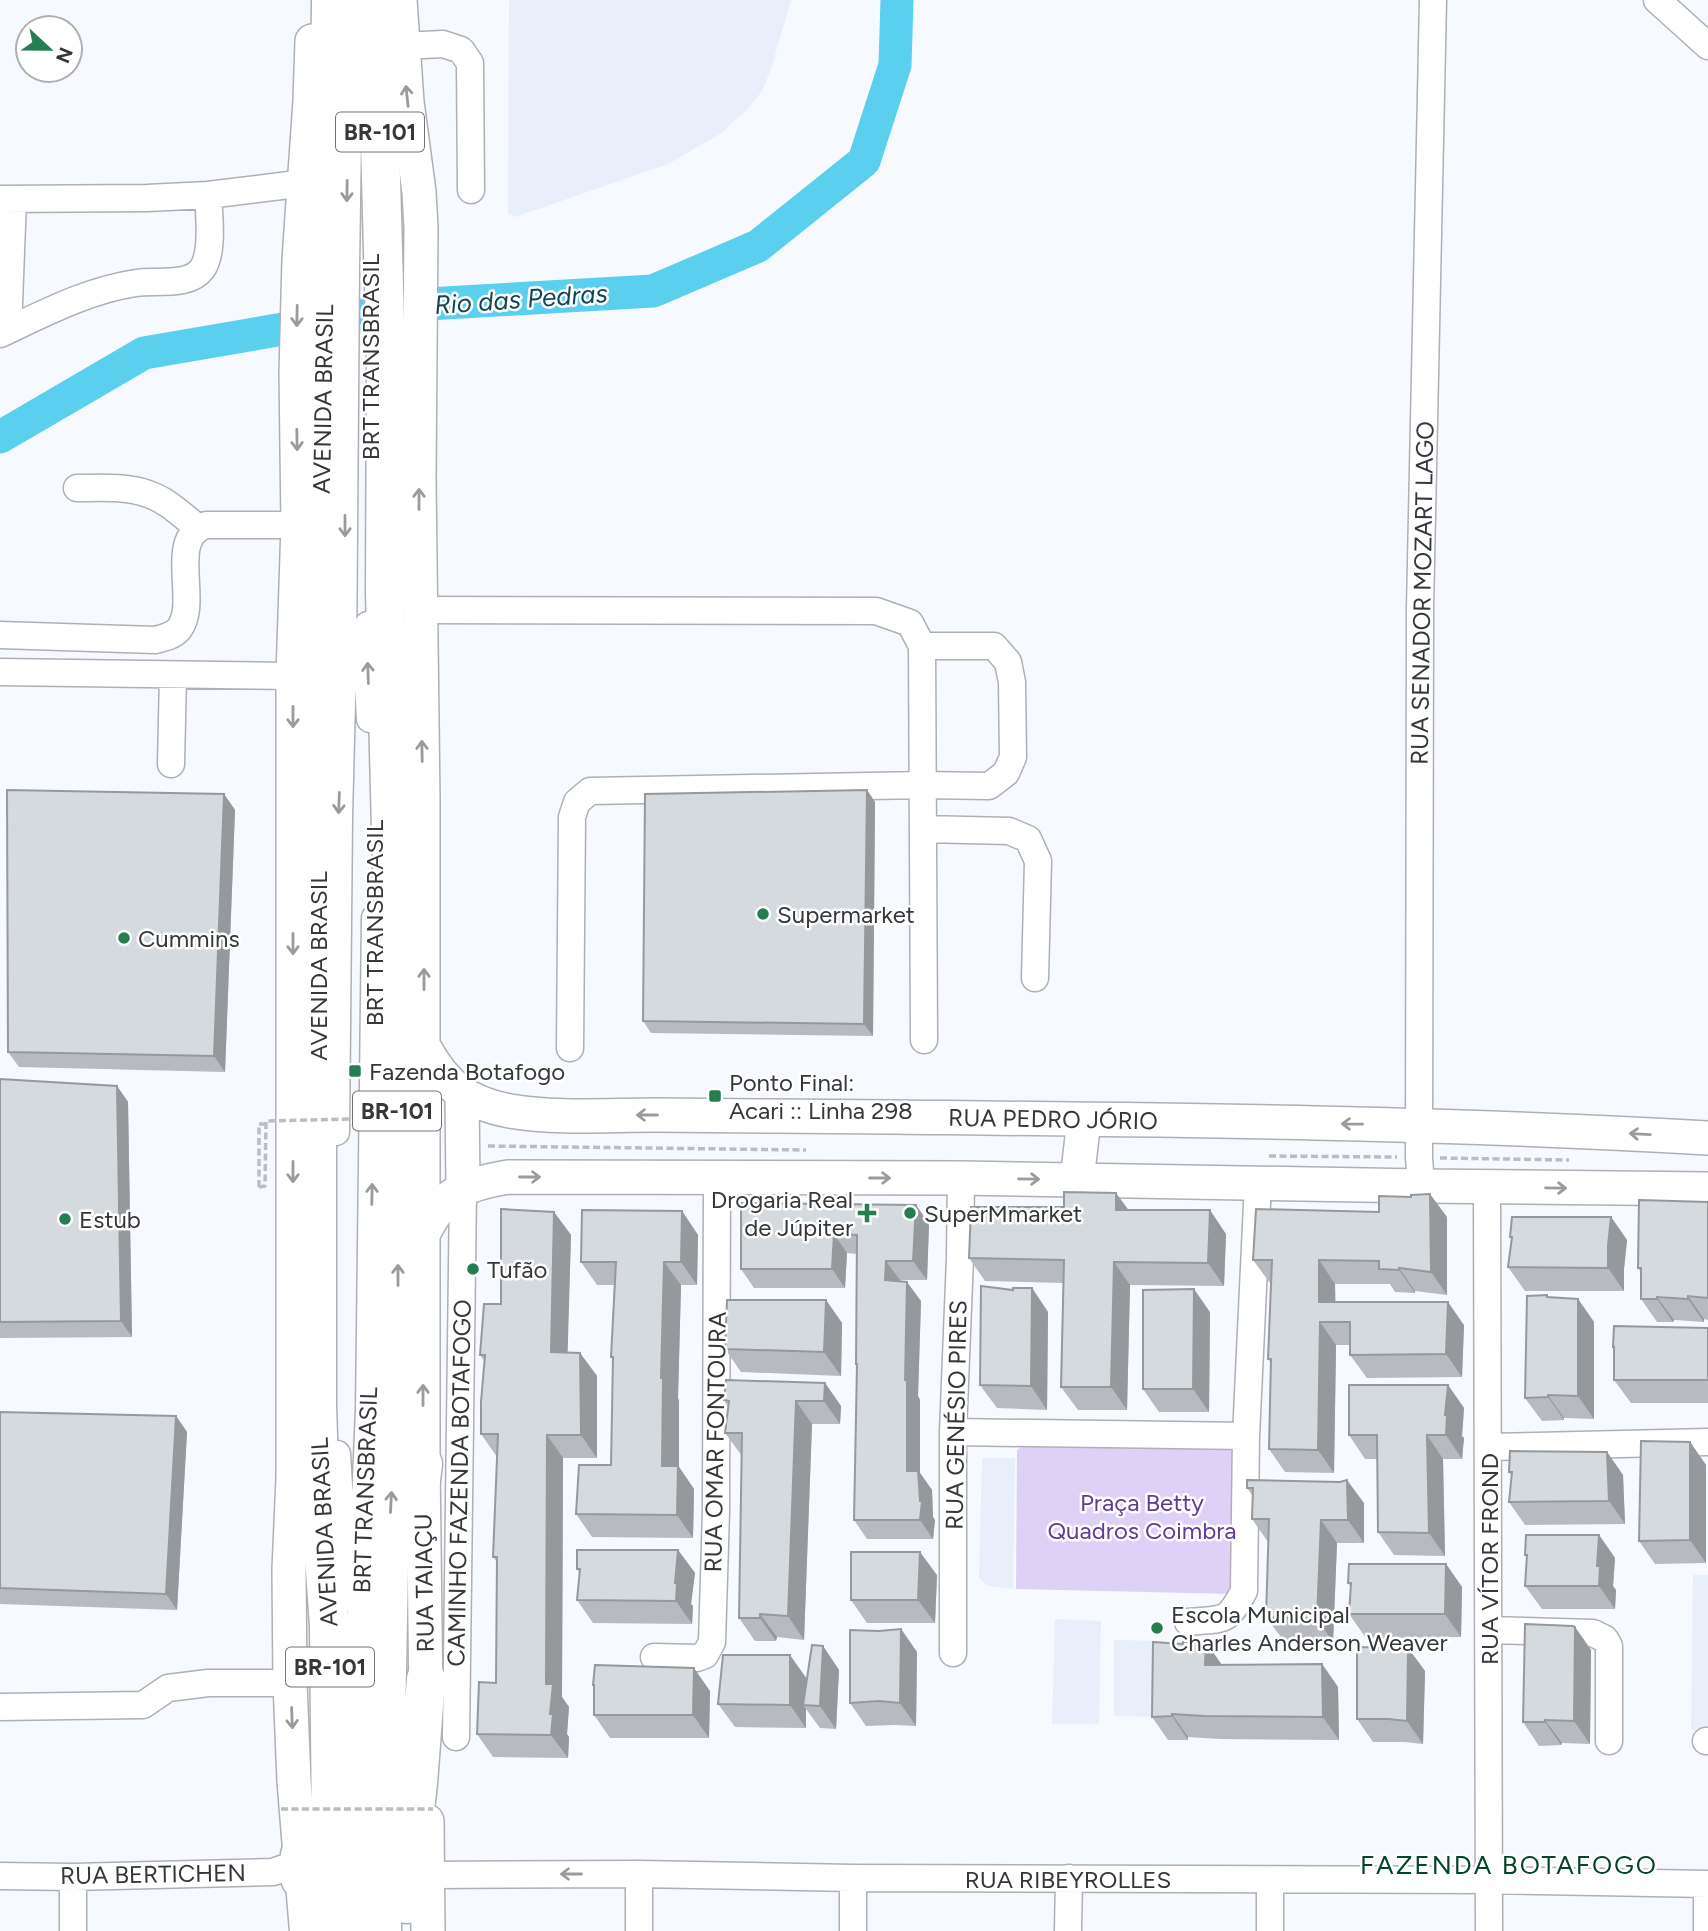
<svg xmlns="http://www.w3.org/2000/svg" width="1708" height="1931" font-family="Figtree,sans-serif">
<rect width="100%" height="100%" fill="#f6f9fe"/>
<path fill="#e8effb" d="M509,0H791L771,69L762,91L747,110L720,134L668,164L515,217L508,213Z
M982,1458H1015L1013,1589L988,1586L979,1578Z
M1693,1575H1708V1730H1691Z
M1055,1619L1101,1621L1099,1724H1052Z
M1114,1640L1164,1641L1162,1717L1114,1716Z"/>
<path fill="#ddd1f8" d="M1030,1440L1235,1441L1234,1594L1016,1589L1017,1450Z"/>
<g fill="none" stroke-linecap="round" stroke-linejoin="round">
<path stroke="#5acfee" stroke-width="33" d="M0,437L144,353L428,304L653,291L758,246L864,161L895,65L897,0"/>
<defs>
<path id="minor" d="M1657,0L1708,46
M402,46L443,44L461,50L470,63L471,190
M0,199L147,198L208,195L305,183
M8,330L13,199
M0,334C43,314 88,290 136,283C156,280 189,287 202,269C214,253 209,214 208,195
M77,488C100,488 126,486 148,494C167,500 183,516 198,528
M420,610L876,611L910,623L922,646L924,1040
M368,625L367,669L370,719
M0,635L155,640C164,638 173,636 179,629C200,602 166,538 206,525H298
M0,672L293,676
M171,764L173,675
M923,829L1009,831L1028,839L1038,861L1035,978
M570,1048L572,817L577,802L590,791L923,785L989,786L1006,773L1013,757L1012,682L1008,662L994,646H922
M336,1132L339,817L343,661L346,270L350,0
M1421,1186L1419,1157L1420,609L1433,0
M1487,1187L1489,1931
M953,1432L1246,1436
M1489,1447L1708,1442
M337,1454L346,1597
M1188,1622C1224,1618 1226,1625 1244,1591L1246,1436L1258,1183
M1490,1630L1593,1633L1605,1639L1609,1646V1741
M953,1653V1432L960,1258L961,1178
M654,1657L697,1658L705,1655L712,1642L716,1511L717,1177
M0,1707L143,1705L168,1688L208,1683H290
M456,1737L463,1188
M1706,1741H1708
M428,1875L639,1874L853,1878L1489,1880L1708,1884
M0,1876L73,1877L273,1872L290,1866L300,1855
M73,1931V1877
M362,1931L360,1618L369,1410L375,918
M639,1931V1874
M853,1931V1878
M1068,1931L1069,1878
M1270,1931V1881
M1707,1931V1884"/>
<path id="major" d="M400,0L407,102L419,192L421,228L419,478L423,802V1464L426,1705
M424,1047C445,1085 466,1103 510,1111C557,1119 607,1115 655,1115C734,1115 813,1117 892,1117C1164,1120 1436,1122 1708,1138
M462,1095L463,1188
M1077,1180L1084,1120
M423,1235C442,1193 465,1184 508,1177L961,1178L1421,1186L1708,1189
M427,1821L428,1931
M298,1880L300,1855L294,1781L290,1683L289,1570L293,1478V676L298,525L296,372L299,260L310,101L312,41"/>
<path id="highway" d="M331,0C330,136 324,272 322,408C320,540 322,672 317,805V1404L320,1501L329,1626L332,1931
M378,0V70L386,358L385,592L397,1069L398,1316L390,1515L382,1931
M412,1549L423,1464
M300,1855L305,1883L309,1931
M407,1904L408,1872L418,1783L426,1679"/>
</defs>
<use href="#minor" stroke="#aeb0b5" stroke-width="29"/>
<use href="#major" stroke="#aeb0b5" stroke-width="36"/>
<use href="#highway" stroke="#aeb0b5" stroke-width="41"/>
<path stroke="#bbbdc1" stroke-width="3.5" stroke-dasharray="7 3.5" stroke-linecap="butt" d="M488,1146L806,1150
M1269,1156L1397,1157
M1440,1158L1569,1160
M259,1187V1124H267"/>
<use href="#minor" stroke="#fff" stroke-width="26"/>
<use href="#major" stroke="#fff" stroke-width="33"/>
<use href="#highway" stroke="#fff" stroke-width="38"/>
<path stroke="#bbbdc1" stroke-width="3.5" stroke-dasharray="7 3.5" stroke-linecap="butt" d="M259,1187L265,1186L266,1121L440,1117
M281,1809H433"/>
</g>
<path fill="#b7bbbf" d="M867,790L875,802L873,1036L651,1033L643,1021Z
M224,794L235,810L225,1072L19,1067L8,1052Z
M0,1079L117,1086L128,1102L132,1337L0,1338Z
M1708,1202V1320L1704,1319V1322L1674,1320L1673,1322H1657L1641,1299V1272L1638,1268Z
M741,1203L916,1205L929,1224L927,1280H900V1281L921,1301L918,1396L920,1400V1473L932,1490L933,1517L935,1520L933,1539H867L854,1520L857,1366L856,1364L857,1254L847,1253L845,1288H754L741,1269Z
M1128,1210L1226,1234L1224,1286L1130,1285L1127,1410H1078L1061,1387L1063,1283L985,1281L969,1258Z
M682,1211L698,1235L697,1285H681L678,1398L679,1401V1467L694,1489L693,1538L592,1537L576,1514L611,1465L613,1360L611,1357L614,1285H597L581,1262Z
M554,1212L571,1235L567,1353H580L597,1376V1458H563L562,1697L569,1707L567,1734L569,1737L568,1758L493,1757L477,1734L496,1683L497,1562L493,1557L497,1457L481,1434L485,1362L480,1355L501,1304Z
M1447,1217V1295L1415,1291V1293L1395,1292L1390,1284H1335V1302L1464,1325L1462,1377L1367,1378L1350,1355V1345H1336L1334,1473L1285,1472L1269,1449L1271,1363L1268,1359L1271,1283H1270L1253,1260Z
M1611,1217L1627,1240L1624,1269V1291H1525L1508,1267L1512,1240L1510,1237Z
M1032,1288L1048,1312L1047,1410L997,1408L980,1385L1013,1290Z
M1548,1297L1578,1299L1594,1322V1419L1564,1418V1420L1542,1421L1525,1398Z
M826,1300L842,1323L841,1376L741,1372L725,1349Z
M1210,1312L1209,1412H1159L1143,1389Z
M1708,1328V1403H1631L1614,1380V1350L1613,1347Z
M825,1383L841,1406L840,1424H812L804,1640L777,1637L776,1641H755L739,1618L742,1456L725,1433L728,1407L724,1400Z
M1448,1385L1464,1408L1462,1436L1464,1438L1462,1459H1443L1445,1556L1394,1555L1378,1532L1377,1459H1365L1349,1435Z
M0,1412L176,1416L187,1432L177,1610L0,1604Z
M1690,1442L1706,1465V1563L1655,1564L1639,1541Z
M1607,1452L1623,1475L1625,1524L1525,1525L1509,1502L1512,1476L1509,1472Z
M1247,1480L1364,1503V1543H1337L1333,1642L1283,1640L1266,1617L1268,1542L1252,1519V1495L1247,1488Z
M1599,1535L1615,1558L1613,1586L1616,1590L1615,1609H1542L1525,1586L1527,1558L1525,1555Z
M678,1550L695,1573L691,1604L693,1606L692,1624L593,1623L577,1600L580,1573L577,1569Z
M1446,1564L1462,1587L1461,1637L1366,1638L1349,1614L1351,1587L1348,1583Z
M937,1575L935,1623H867L851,1600Z
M1575,1627L1591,1650L1590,1744L1562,1743L1561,1745L1539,1746L1523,1722Z
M901,1629L917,1652L916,1726L895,1725L866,1726L850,1703L879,1631Z
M823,1646L839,1670L836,1729L820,1728L806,1709V1728L735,1727L718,1704L807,1679V1683Z
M1408,1648L1425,1671L1423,1744L1404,1742H1373L1357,1719Z
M1322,1664L1338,1687L1339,1740L1220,1739L1188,1737V1740H1168L1152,1717L1222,1665Z
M593,1685L710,1691L709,1738H610L594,1715V1687Z"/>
<path fill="#95999b" d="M867,790L875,802L873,1036L864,1024Z
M224,794L235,810L225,1072L214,1056Z
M117,1086L128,1102L132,1337L121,1321Z
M1116,1193L1133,1216L1116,1210Z
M1430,1194L1447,1217V1295L1431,1272Z
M916,1205L929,1224L927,1280L913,1261Z
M1210,1210L1226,1234L1224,1286L1208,1263Z
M682,1211L698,1235L697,1285L681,1262Z
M554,1212L571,1235L567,1375L551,1352Z
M1611,1217L1627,1240L1624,1269V1291L1608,1268V1245Z
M834,1234L847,1253L845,1288L832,1269Z
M1319,1260L1335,1284L1336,1322L1319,1302Z
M886,1261L900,1280L898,1299L885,1280Z
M664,1262L681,1285L678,1398L679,1401V1467L694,1489L693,1538L677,1515L662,1466L661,1378Z
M1114,1262L1130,1285L1127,1410L1111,1387Z
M1399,1268L1415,1291V1293L1399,1270Z
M907,1282L921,1301L918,1396L920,1400V1473L932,1490L933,1517L935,1520L933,1539L920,1520L907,1471L905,1380Z
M1032,1288L1048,1312L1047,1410L1031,1386Z
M1194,1289L1210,1312L1209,1412L1193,1389Z
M1688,1296L1704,1319V1322L1688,1299Z
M1657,1297L1674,1320L1673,1322L1657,1299Z
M1578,1299L1594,1322V1419L1578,1396Z
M826,1300L842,1323L841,1376L824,1352Z
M1448,1302L1464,1325L1462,1377L1446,1354Z
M1320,1322L1336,1345L1334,1473L1318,1450Z
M580,1353L597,1376V1458L581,1435Z
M825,1383L841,1406L840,1424L824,1401Z
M1448,1385L1464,1408L1462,1436L1464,1438L1462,1459L1446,1435L1445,1415Z
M1548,1395L1564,1418V1420L1548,1397Z
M796,1401L812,1424L804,1640L788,1616Z
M176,1416L187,1432L177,1610L166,1594Z
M547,1435L563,1458L562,1697L569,1707L567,1734L569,1737L568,1758L551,1735L546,1684Z
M1427,1435L1443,1459L1445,1556L1429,1533Z
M1690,1442L1706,1465V1563L1690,1540Z
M1607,1452L1623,1475L1625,1524L1609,1501Z
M1347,1480L1364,1503V1543L1348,1520Z
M1321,1520L1337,1543L1333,1642L1317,1619Z
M1599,1535L1615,1558L1613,1586L1616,1590L1615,1609L1599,1586L1597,1566Z
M678,1550L695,1573L691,1604L693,1606L692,1624L676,1601L675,1583Z
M920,1552L937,1575L935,1623L918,1600Z
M1446,1564L1462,1587L1461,1637L1445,1614Z
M760,1614L777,1637L776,1641L760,1618Z
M1575,1627L1591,1650L1590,1744L1574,1721Z
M901,1629L917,1652L916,1726L900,1703Z
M1206,1642L1222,1665H1205Z
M823,1646L839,1670L836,1729L820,1706Z
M1408,1648L1425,1671L1423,1744L1407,1721Z
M790,1655L807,1679L806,1705H803L806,1709V1728L790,1705Z
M1322,1664L1338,1687L1339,1740L1323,1717Z
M694,1668L710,1691L709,1738L693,1715Z
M1172,1714L1188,1737V1740L1172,1716Z
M1545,1720L1562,1743L1561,1745L1545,1722Z"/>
<path fill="#d5dade" stroke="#95999b" stroke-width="2" d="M7,790L224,794L214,1056L8,1052Z
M867,790L864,1024L643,1021L645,794Z
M0,1079L117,1086L121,1321L0,1322Z
M1064,1192L1116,1193V1210H1210L1208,1263L1114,1262L1111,1387H1061L1064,1260L969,1258L971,1207H1064Z
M1430,1194L1431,1272L1399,1268V1270L1379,1269V1261L1319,1260V1302H1448L1446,1354L1350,1355V1322H1320L1318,1450L1269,1449L1271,1359H1268L1272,1260H1253L1256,1209L1379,1212V1196L1411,1197V1195Z
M1639,1200L1708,1202V1298L1688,1296V1299L1657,1297V1299H1641V1268H1638Z
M741,1203L916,1205L913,1261H886L885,1280L907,1282L905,1380L907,1381V1471H918L920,1501H922L920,1520H854L857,1364H856L857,1235L834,1234L832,1269H741Z
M501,1209L554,1212L551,1352L580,1353L581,1435H547L546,1684H553L550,1714H553L551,1735L477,1734L479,1682L496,1683L497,1557H493L498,1434H481V1402L485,1355H480L484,1304H501Z
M582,1210L682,1211L681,1262H664L661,1378H663L662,1466H678L677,1515L576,1514L579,1465H611L613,1357H611L616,1262H581Z
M1512,1217H1611L1608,1245V1268L1508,1267L1512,1237H1510Z
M981,1286L1013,1290V1288H1032L1031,1386L980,1385Z
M1194,1289L1193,1389H1143V1290Z
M1547,1295V1297L1578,1299V1396L1548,1395V1397L1525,1398L1527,1296Z
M727,1300H826L824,1352L725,1349Z
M1614,1326L1708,1328V1380H1614V1347H1613Z
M726,1380L825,1383L824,1401H796L788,1616L760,1614V1618H739L742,1433H725L729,1401L724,1400Z
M1349,1385H1448L1445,1415H1447L1446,1435H1427L1429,1533L1378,1532L1377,1435H1349Z
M0,1412L176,1416L166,1594L0,1588Z
M1641,1441L1690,1442V1540L1639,1541Z
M1510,1451L1607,1452L1609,1501L1509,1502L1512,1472H1509Z
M1247,1480L1340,1482L1347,1480L1348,1520H1321L1317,1619L1266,1617L1269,1519H1252L1253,1488H1247Z
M1526,1535H1599L1597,1566H1600L1599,1586H1525L1527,1555H1525Z
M577,1550H678L675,1583H677L676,1601L577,1600L580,1569H577Z
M851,1552H920L918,1600H851Z
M1349,1564H1446L1445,1614H1349L1351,1583H1348Z
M1525,1624L1573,1626L1575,1627L1574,1721L1545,1720V1722H1523Z
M901,1629L900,1703L879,1701L850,1703V1630L879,1631Z
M1153,1642L1183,1644V1642H1206L1205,1665L1322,1664L1323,1717L1204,1716L1172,1714V1716L1152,1717Z
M812,1645L823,1646L820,1706L803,1705Z
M1357,1647L1408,1648L1407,1721L1388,1719H1357Z
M723,1655H790V1705L718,1704Z
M595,1665L694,1668L693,1715H594V1685H593Z"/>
<defs><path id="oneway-shaft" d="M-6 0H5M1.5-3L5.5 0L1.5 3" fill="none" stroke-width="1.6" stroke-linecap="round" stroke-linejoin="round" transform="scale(1.75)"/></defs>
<g stroke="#9a9b9c">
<use href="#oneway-shaft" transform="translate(407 96) rotate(-96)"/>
<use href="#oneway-shaft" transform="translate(347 191) rotate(91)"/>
<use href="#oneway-shaft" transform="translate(297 316) rotate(91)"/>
<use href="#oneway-shaft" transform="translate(297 440) rotate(89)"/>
<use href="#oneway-shaft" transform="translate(419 499) rotate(-90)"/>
<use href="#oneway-shaft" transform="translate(345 526) rotate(90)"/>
<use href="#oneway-shaft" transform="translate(368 673) rotate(-92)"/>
<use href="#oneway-shaft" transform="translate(293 717) rotate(90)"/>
<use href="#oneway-shaft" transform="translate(422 751) rotate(-91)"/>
<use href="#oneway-shaft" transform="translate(339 803) rotate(92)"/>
<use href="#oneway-shaft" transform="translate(293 944) rotate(90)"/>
<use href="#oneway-shaft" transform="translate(424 979) rotate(-90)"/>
<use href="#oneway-shaft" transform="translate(647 1115) rotate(-180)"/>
<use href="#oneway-shaft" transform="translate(1352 1124) rotate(-179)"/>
<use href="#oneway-shaft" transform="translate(1640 1134) rotate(-177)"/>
<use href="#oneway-shaft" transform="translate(293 1172) rotate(90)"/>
<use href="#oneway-shaft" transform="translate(530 1177)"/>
<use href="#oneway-shaft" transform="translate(880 1178)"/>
<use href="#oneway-shaft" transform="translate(1029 1179) rotate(1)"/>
<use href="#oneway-shaft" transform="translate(1556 1188) rotate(1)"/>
<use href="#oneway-shaft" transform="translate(372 1194) rotate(-89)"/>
<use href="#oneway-shaft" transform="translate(398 1275) rotate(-90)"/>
<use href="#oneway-shaft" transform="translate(423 1395) rotate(-90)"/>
<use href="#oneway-shaft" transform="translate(391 1502) rotate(-87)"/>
<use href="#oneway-shaft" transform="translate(292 1718) rotate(88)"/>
<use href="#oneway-shaft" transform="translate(571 1874) rotate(180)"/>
</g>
<g fill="#257d51" stroke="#fff" stroke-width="2.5">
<circle cx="763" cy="914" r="7"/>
<circle cx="124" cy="938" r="7"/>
<rect x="348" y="1064" width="14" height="14" rx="3.5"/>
<rect x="708" y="1089" width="14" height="14" rx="3.5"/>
<path d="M863.5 1202.5h7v7h7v7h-7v7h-7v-7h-7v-7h7z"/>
<circle cx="910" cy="1213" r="7"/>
<circle cx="65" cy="1219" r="7"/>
<circle cx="473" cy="1269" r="7"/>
<circle cx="1157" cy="1628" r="7"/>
</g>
<g text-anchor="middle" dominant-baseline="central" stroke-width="5" stroke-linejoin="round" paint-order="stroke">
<g fill="#fff" stroke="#727374" stroke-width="2">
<rect x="336" y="112.5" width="88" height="39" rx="5"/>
<rect x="353" y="1091.5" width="88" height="39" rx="5"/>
<rect x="286" y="1647.5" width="88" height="39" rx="5"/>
</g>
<g font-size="23" font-weight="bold" fill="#363739">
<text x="380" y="132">BR-101</text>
<text x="397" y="1111">BR-101</text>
<text x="330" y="1667">BR-101</text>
</g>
<g font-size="24" fill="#363739" stroke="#fff">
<text transform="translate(370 357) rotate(-90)">BRT TRANSBRASIL</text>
<text transform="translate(323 399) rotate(-89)">AVENIDA BRASIL</text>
<text transform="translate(1422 593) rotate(-89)">RUA SENADOR MOZART LAGO</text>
<text transform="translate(374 923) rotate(-90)">BRT TRANSBRASIL</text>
<text transform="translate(318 966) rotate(-90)">AVENIDA BRASIL</text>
<text transform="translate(1053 1119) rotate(1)">RUA PEDRO JÓRIO</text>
<text transform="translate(956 1415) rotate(-89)">RUA GENÉSIO PIRES</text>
<text transform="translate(715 1442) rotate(-89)">RUA OMAR FONTOURA</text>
<text transform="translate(459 1483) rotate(-89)">CAMINHO FAZENDA BOTAFOGO</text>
<text transform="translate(365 1490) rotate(-88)">BRT TRANSBRASIL</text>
<text transform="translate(324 1532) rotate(-93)">AVENIDA BRASIL</text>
<text transform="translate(1489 1559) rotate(-90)">RUA VÍTOR FROND</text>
<text transform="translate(424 1583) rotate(-91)">RUA TAIAÇU</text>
<text transform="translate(153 1874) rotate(-1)">RUA BERTICHEN</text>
<text x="1068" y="1879">RUA RIBEYROLLES</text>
</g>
<g font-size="24" fill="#363739" stroke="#fff" text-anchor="start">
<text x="777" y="914">Supermarket</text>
<text x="138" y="938">Cummins</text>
<text x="369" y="1071">Fazenda Botafogo</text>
<text x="729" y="1082">Ponto Final:<tspan x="729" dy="28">Acari :: Linha 298</tspan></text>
<text x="853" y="1199" text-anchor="end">Drogaria Real<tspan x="853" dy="28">de Júpiter</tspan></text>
<text x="924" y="1213">SuperMmarket</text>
<text x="79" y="1219">Estub</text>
<text x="487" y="1269">Tufão</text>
<text x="1171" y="1614">Escola Municipal<tspan x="1171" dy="28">Charles Anderson Weaver</tspan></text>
</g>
<g font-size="24" fill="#603a94" stroke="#fff">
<text x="1142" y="1502">Praça Betty<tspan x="1142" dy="28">Quadros Coimbra</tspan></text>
</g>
<g font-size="26" font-style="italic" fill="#134654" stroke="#fff">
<text transform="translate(521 299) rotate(-4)">Rio das Pedras</text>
</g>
<g font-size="26" letter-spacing="2" fill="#024528" stroke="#fff">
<text x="1509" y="1865">FAZENDA BOTAFOGO</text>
</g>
</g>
<g transform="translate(49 49) rotate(112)"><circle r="33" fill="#ffffff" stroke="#afafb0" stroke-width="2"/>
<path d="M0-5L12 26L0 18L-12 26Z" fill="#257d51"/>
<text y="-10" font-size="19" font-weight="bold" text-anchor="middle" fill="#363739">N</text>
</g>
</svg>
